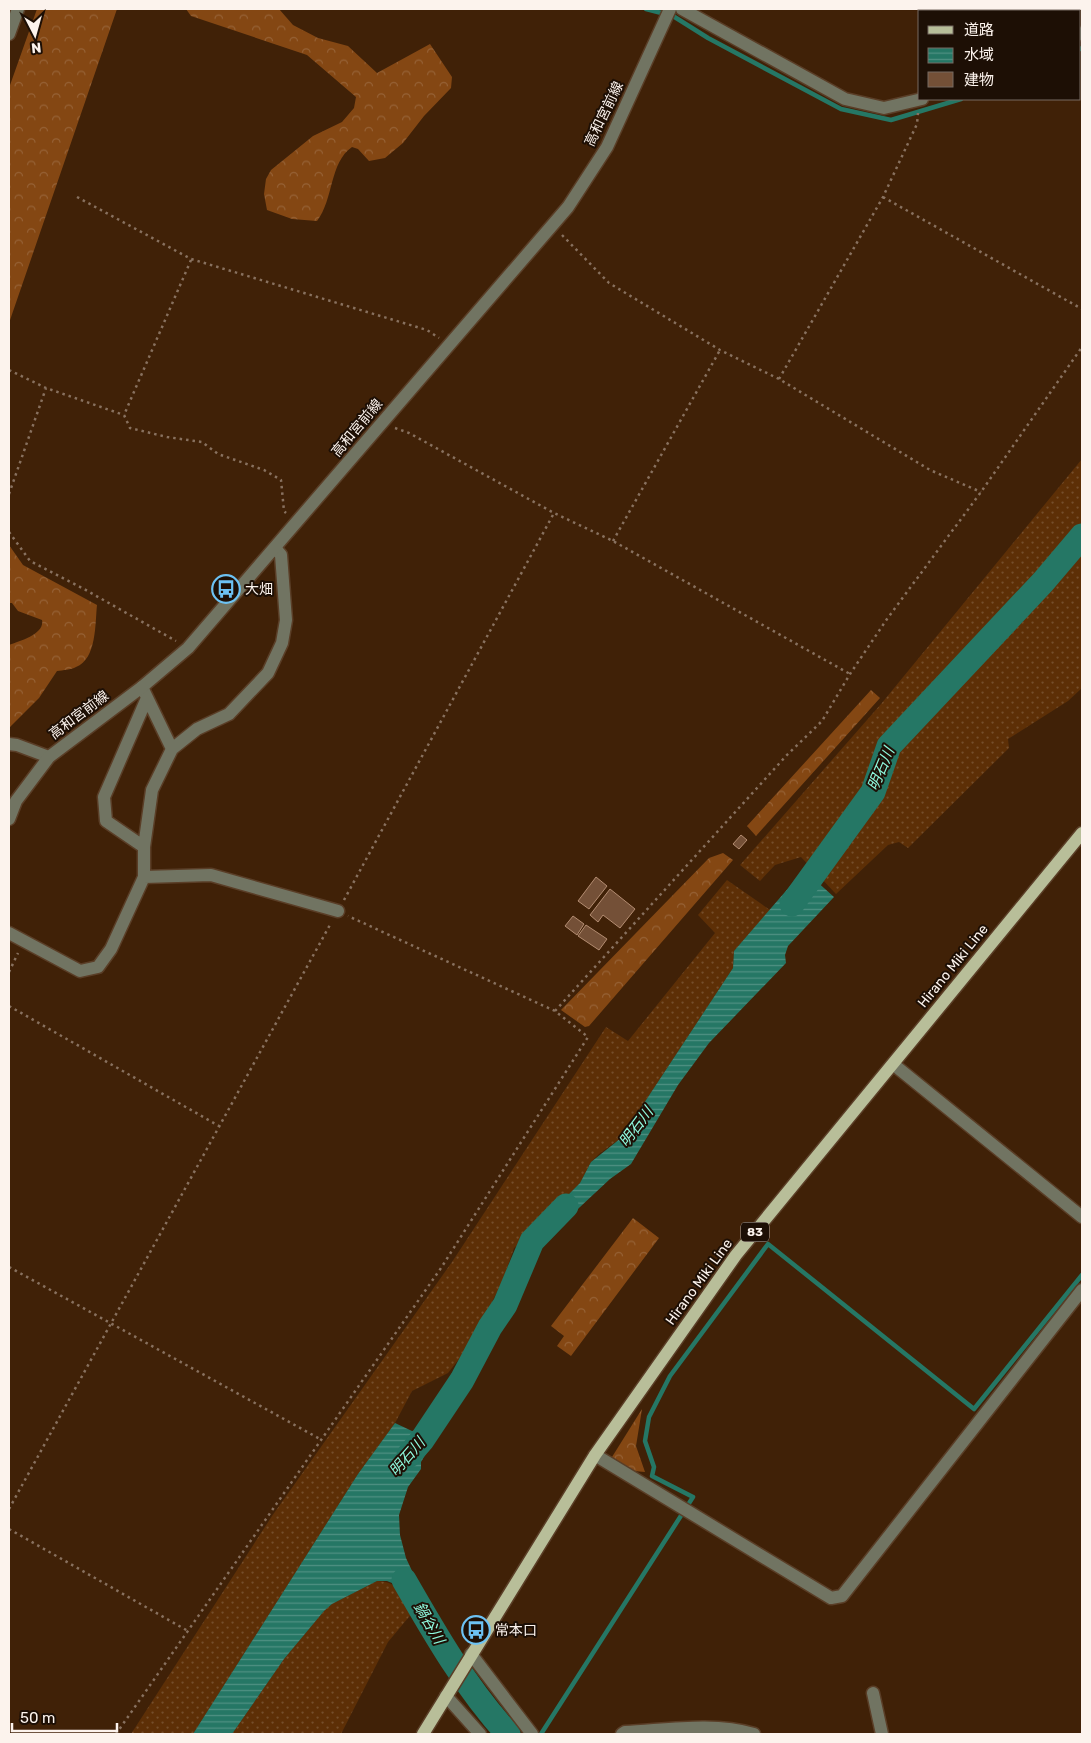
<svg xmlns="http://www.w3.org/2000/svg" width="1091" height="1743" font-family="Rubik,'Noto Sans JP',sans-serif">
<defs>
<pattern id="grass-dots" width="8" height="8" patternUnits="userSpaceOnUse" patternTransform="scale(1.25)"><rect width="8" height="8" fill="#5d2f06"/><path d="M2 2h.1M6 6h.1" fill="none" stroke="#754e2b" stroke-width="1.8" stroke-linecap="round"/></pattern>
<pattern id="forest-crowns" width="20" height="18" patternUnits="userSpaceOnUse" patternTransform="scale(1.25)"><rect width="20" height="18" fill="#844713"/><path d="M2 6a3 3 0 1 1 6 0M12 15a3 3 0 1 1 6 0" fill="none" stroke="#966236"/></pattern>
<pattern id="water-rules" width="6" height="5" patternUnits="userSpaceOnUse" patternTransform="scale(1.25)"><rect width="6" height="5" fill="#257765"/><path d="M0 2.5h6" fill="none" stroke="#509183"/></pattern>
</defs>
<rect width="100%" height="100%" fill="#402107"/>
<path fill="url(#grass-dots)" d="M1082,459V688L1068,701L1008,739L1009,748L908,848L899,842L888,845L836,894L801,857L775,865L760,881L740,865L881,704Z
M727,880L770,910L734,951L733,968L621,1138L599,1154L591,1162L580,1183L556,1207L540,1227L514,1248L503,1280L471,1344L448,1373L412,1391L395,1423L358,1474L193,1734H131L272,1516L452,1262L606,1027L628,1041L715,933L698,915Z
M377,1581C398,1581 403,1595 413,1612L388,1642L341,1734H232L284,1659L324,1611L332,1604Z"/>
<path fill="url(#forest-crowns)" d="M37,9H117L9,323V88Z
M186,9H279L293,25L318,38L348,46L377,73L430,44L452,77L451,88L424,116L403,143L385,158L369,161L358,149L352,147C329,163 334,199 317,221L292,219L267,210L264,194L266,179L271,170L313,136L342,122L354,108L356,97L307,55L191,16Z
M9,545L23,565L97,605C95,623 97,659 76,667C71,670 63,670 57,671L39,698L9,728V645C20,641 45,634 42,620L18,611L12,603H9Z
M871,690L880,698L756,836L747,826Z
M723,853L733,860L589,1026L585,1027L561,1010L709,858Z
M633,1218L659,1238L571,1356L557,1346L564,1336L551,1326Z
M642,1409L636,1446L645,1472L634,1471L612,1457Z"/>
<path fill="url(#water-rules)" d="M804,870L834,897L788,946L785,955L786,963L709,1043L678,1085L631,1164L610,1179L550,1235L540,1227L556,1207L580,1183L591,1162L621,1138L733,968L734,951Z
M395,1423L412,1431L425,1428L435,1430L437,1435L421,1462V1469L408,1487L399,1515L400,1535L406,1558L428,1605L413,1612L397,1585L387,1581H377L332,1604L324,1611L284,1659L232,1734H193L358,1474Z"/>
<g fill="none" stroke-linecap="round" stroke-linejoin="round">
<path stroke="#257765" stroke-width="4.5" d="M646,9L673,16L708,38L841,109L891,120L961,99
M1080,49L1082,48
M541,1734L693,1497L652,1476L654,1467L645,1441L649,1417L670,1376L768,1244L974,1409L1082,1275"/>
<path stroke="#257765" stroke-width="25" d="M792,904L873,792L889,746L1043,582L1082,536
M409,1455L422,1440L462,1380L490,1327L505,1305L532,1241L566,1206
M404,1580C435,1634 466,1688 508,1734"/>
</g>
<path fill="#745037" stroke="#b48d72" d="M741,835L747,840L739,849L733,844Z
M596,877L607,886L589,909L578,901Z
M610,889L635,909L620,928L603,915L598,922L590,915Z
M573,916L584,924L577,935L565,926Z
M586,925L607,939L599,950L578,936Z"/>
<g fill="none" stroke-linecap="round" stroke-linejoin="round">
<defs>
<path id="minor" d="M682,9L845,99L884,108L922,99
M1080,34L1082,33
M142,687L172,749L152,790L144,847V877
M9,744L17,745L49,757
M172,749L197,729L229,714L268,673L282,643L286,620L281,555L275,548
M144,847L106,821L104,797L147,698
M9,933L80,971L98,967L111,949L144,877L211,875L338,911
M893,1064L1082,1217
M595,1455L831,1598L842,1596L1082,1290
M471,1654L532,1734
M873,1693L882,1734
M446,1696L480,1734
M622,1734L625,1732C667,1730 713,1722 754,1734"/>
<path id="tertiary" d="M9,34L18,9
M9,819L16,801L49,757L142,687L188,648L568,207L607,147L670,9"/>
<path id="primary" d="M423,1734L595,1455L736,1255L1082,833"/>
</defs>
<use href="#minor" stroke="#5a3e27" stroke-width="15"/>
<use href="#tertiary" stroke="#5a3e27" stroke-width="15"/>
<use href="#primary" stroke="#5a3e27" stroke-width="15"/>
<path stroke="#88715f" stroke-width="2.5" stroke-dasharray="2.5 4" stroke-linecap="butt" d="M990,9L999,11
M1063,11V9
M77,197L191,259L427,330L439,338
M883,197L1082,309
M562,235L609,283L720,350L779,379L930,470L981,492
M191,260L124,415L130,428L167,437L202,442L218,454L264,470L281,480L284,511L286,513
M9,370L46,388L124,415
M779,379L883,197L917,124L918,113
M395,428L409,433L554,513L613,541L850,674
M9,494L46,388
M9,532L30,561L84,589L176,641
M613,541L720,350
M344,900L554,513
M9,972L18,953
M9,1006L219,1126
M555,1011L786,756L822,721L850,674L887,619L981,492L1082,347
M9,1267L320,1439
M9,1509L331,923
M9,1529L188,1631
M116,1734L441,1268L588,1037L555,1011L348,916"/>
<use href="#minor" stroke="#717462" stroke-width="12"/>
<use href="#tertiary" stroke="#717462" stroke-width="12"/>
<use href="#primary" stroke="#b8be99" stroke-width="12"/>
</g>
<defs>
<symbol id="bus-ring" viewBox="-11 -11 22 22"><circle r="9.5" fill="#1d0f05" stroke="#6dc2f3" stroke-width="1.5"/><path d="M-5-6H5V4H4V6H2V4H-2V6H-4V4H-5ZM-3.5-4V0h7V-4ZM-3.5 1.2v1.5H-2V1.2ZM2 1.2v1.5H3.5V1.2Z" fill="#6dc2f3"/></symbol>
</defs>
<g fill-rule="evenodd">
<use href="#bus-ring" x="210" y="573" width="32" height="32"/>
<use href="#bus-ring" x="460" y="1614" width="32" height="32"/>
</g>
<g text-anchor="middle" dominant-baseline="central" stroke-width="4" stroke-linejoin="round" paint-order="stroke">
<rect fill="#1d0f05" stroke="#b9afa7" stroke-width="1" x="741" y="1222.5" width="28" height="19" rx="4"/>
<g font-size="12" font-weight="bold" fill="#fcf3ed">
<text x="755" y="1232">83</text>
</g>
<g font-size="14" fill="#fcf3ed" stroke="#1d0f05">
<text transform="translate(604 114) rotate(-64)">高和宮前線</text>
<text transform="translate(357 428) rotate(-50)">高和宮前線</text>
<text transform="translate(79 715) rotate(-37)">高和宮前線</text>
<text transform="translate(953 966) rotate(-51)">Hirano Miki Line</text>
<text transform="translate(699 1282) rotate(-54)">Hirano Miki Line</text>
</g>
<g font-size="14" fill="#fcf3ed" stroke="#1d0f05" text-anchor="start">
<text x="245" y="589">大畑</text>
<text x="495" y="1630">常本口</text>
</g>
<g font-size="15" font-style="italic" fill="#8ffadf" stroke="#1d0f05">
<text transform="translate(881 769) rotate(-67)">明石川</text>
<text transform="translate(636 1127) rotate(-53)">明石川</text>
<text transform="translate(407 1457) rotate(-49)">明石川</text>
<text transform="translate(429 1623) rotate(60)">鍋谷川</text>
</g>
</g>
<rect width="1091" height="1743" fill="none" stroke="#fcf3ed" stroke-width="20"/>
<rect x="918" y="10" width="162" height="90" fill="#1d0f05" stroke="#766a62"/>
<rect x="928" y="26" width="25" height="8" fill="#b8be99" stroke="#766a62"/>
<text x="964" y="35" font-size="15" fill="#fcf3ed">道路</text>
<rect x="928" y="48" width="25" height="15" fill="url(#water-rules)" stroke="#766a62"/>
<text x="964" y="60" font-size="15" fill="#fcf3ed">水域</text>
<rect x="928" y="72" width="25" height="15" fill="#745037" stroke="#766a62"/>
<text x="964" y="85" font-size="15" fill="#fcf3ed">建物</text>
<g transform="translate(35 35) rotate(174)" stroke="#1d0f05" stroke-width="4" paint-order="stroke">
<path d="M0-4L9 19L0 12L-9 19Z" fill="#fcf3ed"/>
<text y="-8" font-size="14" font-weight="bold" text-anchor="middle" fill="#fcf3ed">N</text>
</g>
<path d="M12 1723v8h105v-8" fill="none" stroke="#fcf3ed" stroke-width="2.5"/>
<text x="20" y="1723" font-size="15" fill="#fcf3ed" stroke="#1d0f05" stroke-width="4" paint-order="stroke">50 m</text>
</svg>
